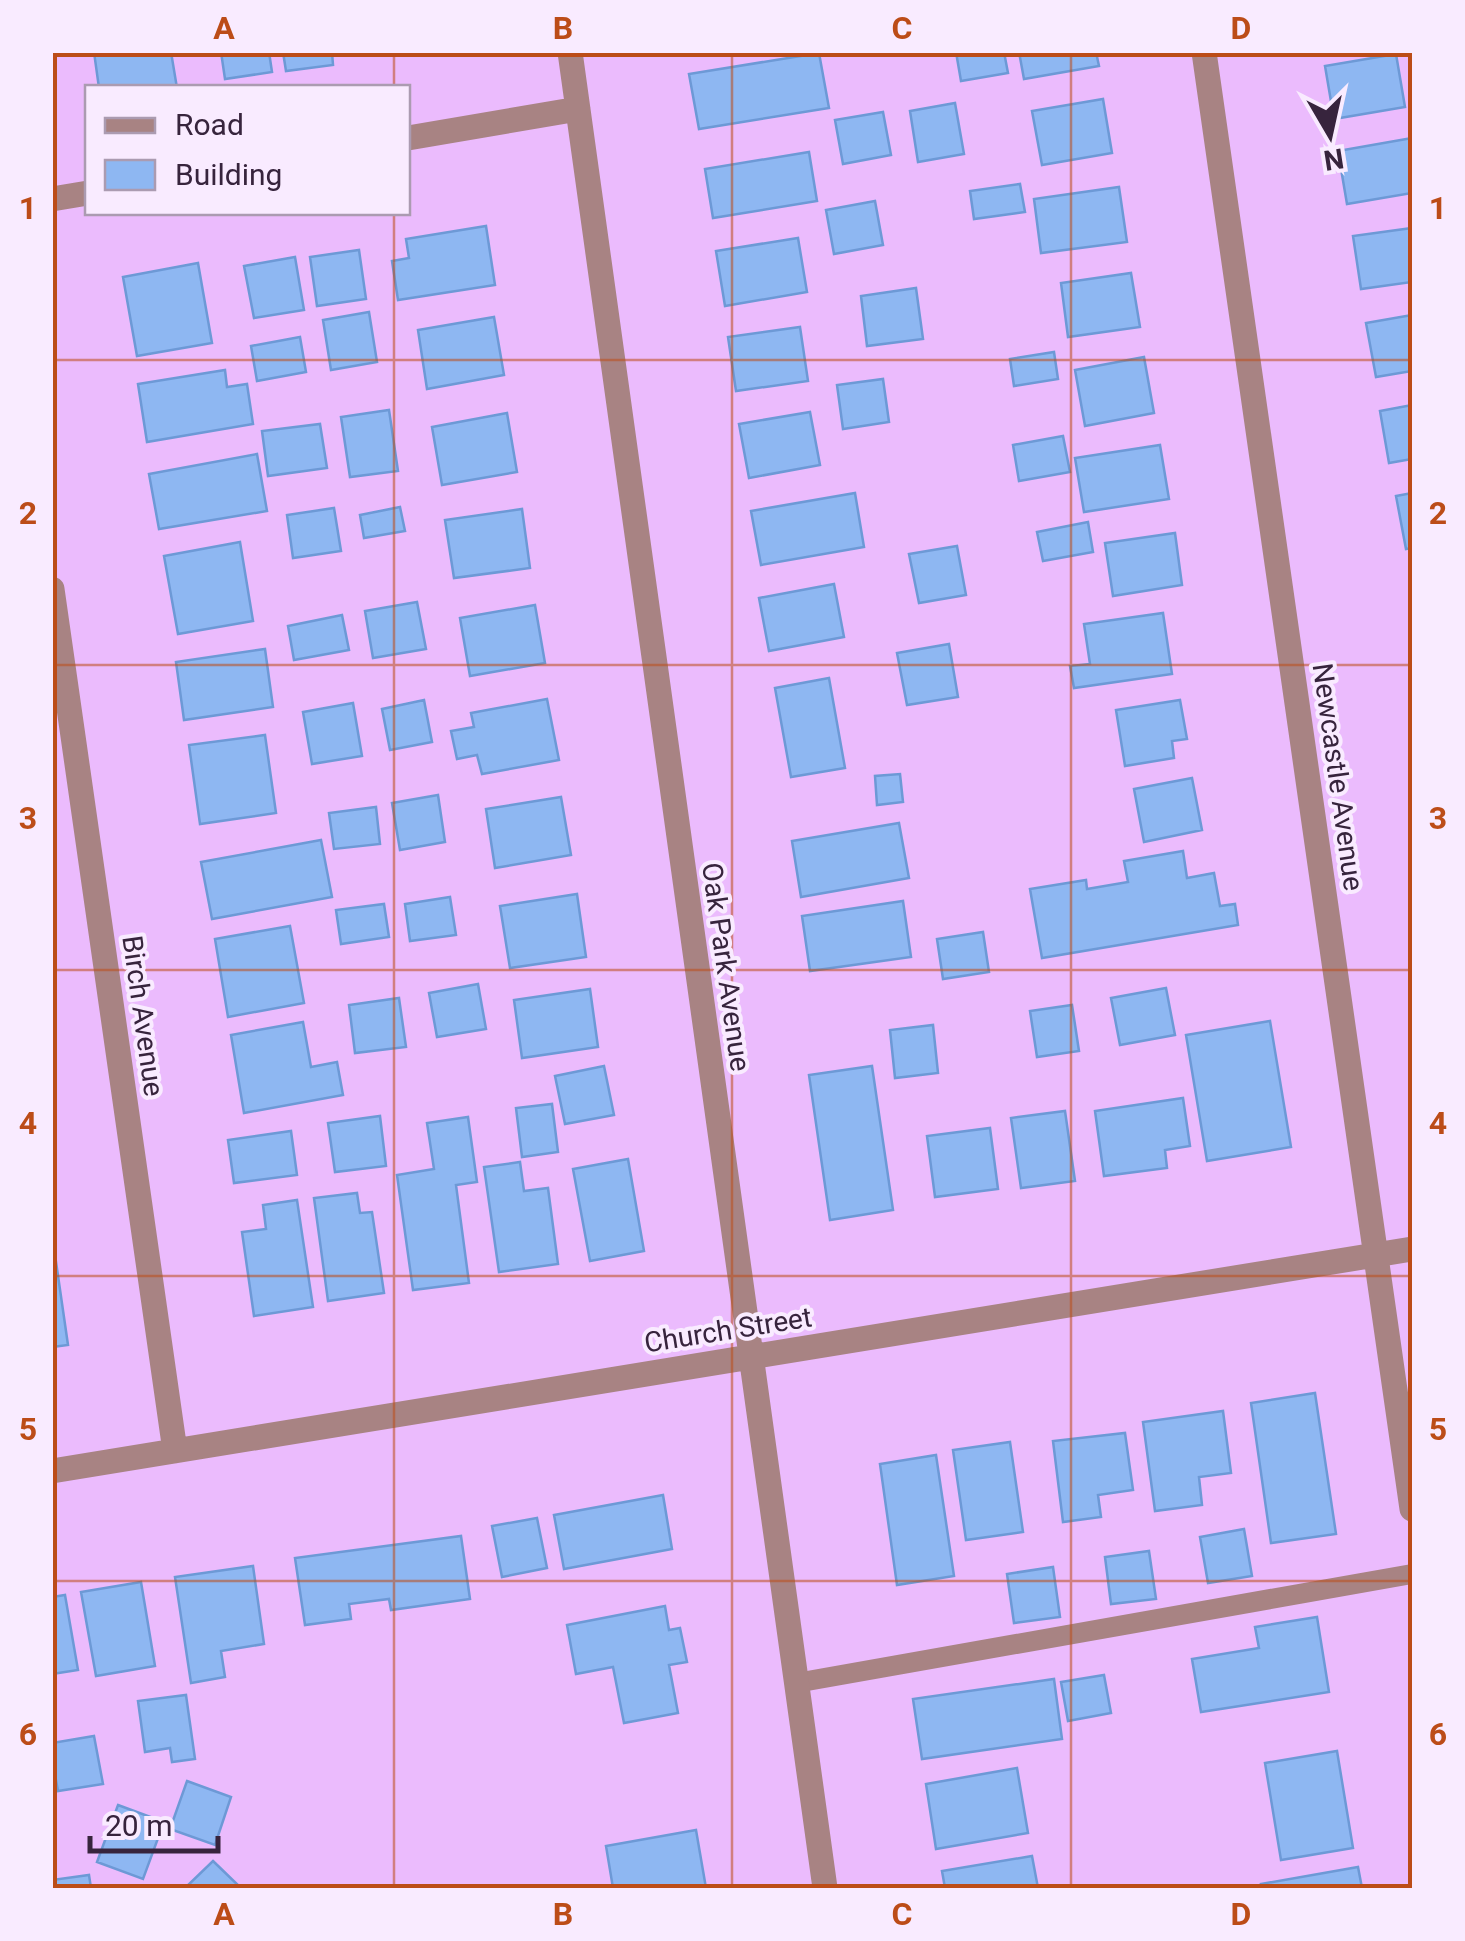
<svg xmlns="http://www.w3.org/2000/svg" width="1465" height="1941" font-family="Roboto,sans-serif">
<rect width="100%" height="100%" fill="#ebbbfd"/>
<path fill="#8eb7f2" stroke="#6d99d6" stroke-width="2.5" d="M94,52H171L177,88H99Z
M221,52H269L272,72L225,79Z
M283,52H332L333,65L286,71Z
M956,52H1004L1008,73L961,81Z
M1019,52H1096L1099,66L1024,79Z
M819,53L829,108L699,129L689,74Z
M1396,54L1405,107L1334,119L1325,66Z
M1103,99L1112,153L1042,165L1032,111Z
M955,103L964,154L918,162L910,111Z
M883,112L891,155L843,164L835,120Z
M1412,138V193L1347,204L1338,151Z
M809,152L817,201L713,218L705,169Z
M1020,184L1025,212L974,219L970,191Z
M1119,187L1127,242L1041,253L1034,199Z
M875,201L883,245L834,254L826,210Z
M486,226L495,285L398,300L392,261L409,258L406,239Z
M1412,228V282L1361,289L1353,236Z
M798,238L807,292L725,306L716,251Z
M359,250L366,299L317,306L310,257Z
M295,257L304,310L254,318L244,266Z
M198,263L212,343L137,356L123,277Z
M1131,273L1140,327L1068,337L1061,283Z
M916,288L923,339L867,346L861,296Z
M369,312L377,362L331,370L323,320Z
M1412,315V371L1376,377L1366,323Z
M494,317L504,375L427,389L418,330Z
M800,327L808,381L736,391L728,337Z
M300,337L306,372L257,381L251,346Z
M1054,352L1058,379L1014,386L1010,359Z
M1144,357L1154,413L1085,426L1075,370Z
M225,370L227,387L247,384L253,424L147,442L138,384Z
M883,379L889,422L843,429L837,385Z
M1412,405V459L1389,463L1380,411Z
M389,410L398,471L350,477L341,417Z
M810,412L820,465L749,478L739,424Z
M507,413L517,472L442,485L432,427Z
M320,424L327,468L268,476L262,431Z
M1063,436L1070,472L1019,481L1013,445Z
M1160,445L1169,499L1084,512L1075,458Z
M257,454L267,511L159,529L149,474Z
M855,493L864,547L761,565L751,511Z
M1412,493V548L1406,549L1396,496Z
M400,507L405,531L364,538L360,515Z
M334,508L341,551L293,558L287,515Z
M522,509L530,568L454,578L445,520Z
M1088,522L1093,552L1043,561L1037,532Z
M1175,533L1182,585L1113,596L1105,543Z
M240,542L253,621L178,634L164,556Z
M957,546L966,595L919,603L909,554Z
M834,584L844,637L769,651L759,598Z
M417,602L426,649L373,658L365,611Z
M535,605L545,663L470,676L460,618Z
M1163,613L1172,674L1074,688L1070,666L1090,664L1084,624Z
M342,615L349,650L294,660L288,626Z
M949,644L958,697L907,705L897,653Z
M265,649L273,707L184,720L176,662Z
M829,678L845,768L791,777L775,688Z
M547,699L559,760L482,774L477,755L457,759L451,731L474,727L471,713Z
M424,700L432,742L390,750L382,709Z
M1180,700L1187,739L1172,741L1174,758L1125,766L1116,710Z
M353,703L362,756L312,764L303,712Z
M265,735L276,813L200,824L189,745Z
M900,774L903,802L877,805L875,776Z
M1192,778L1202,830L1144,842L1134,789Z
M438,795L445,842L400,850L392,803Z
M561,797L571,855L495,868L486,809Z
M376,807L380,844L334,849L329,813Z
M899,823L909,878L801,897L792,841Z
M321,840L332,897L212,919L201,862Z
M1183,851L1187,878L1214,873L1220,906L1235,904L1238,925L1042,958L1030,889L1086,880L1087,889L1128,882L1124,861Z
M577,894L586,957L510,968L500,906Z
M450,897L456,935L410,941L405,904Z
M903,901L911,957L810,971L802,916Z
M384,904L389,937L341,944L336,910Z
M290,926L304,1003L228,1017L215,939Z
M983,932L989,972L943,979L937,939Z
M478,984L486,1029L437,1037L429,993Z
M1166,988L1175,1035L1120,1045L1111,998Z
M590,989L598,1047L522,1058L514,1000Z
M399,998L406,1047L355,1053L349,1005Z
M1072,1005L1079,1051L1037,1057L1030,1011Z
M1270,1021L1291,1147L1207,1161L1186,1035Z
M303,1022L311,1067L337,1062L343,1095L244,1113L231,1035Z
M933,1025L938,1073L895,1078L890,1030Z
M604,1066L614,1115L565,1124L555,1076Z
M872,1066L893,1210L830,1220L809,1075Z
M1183,1098L1190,1146L1165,1150L1167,1168L1104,1176L1095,1111Z
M552,1104L558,1152L522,1157L516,1108Z
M1065,1111L1075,1181L1021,1188L1011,1118Z
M380,1116L386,1166L335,1172L328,1123Z
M468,1117L477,1182L456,1185L469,1283L413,1290L397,1175L434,1169L427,1123Z
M990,1128L998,1189L935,1197L927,1136Z
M291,1131L297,1175L234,1183L228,1140Z
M628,1159L644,1251L590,1261L573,1169Z
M520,1162L524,1191L548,1188L558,1264L499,1272L484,1167Z
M357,1193L360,1213L372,1212L384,1293L328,1301L314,1198Z
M297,1200L313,1307L254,1316L242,1232L266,1229L263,1205Z
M52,1234L68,1345L52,1347Z
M1315,1393L1336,1534L1271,1543L1251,1403Z
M1223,1411L1231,1473L1199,1477L1202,1505L1155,1511L1143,1422Z
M1125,1433L1133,1490L1098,1495L1101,1517L1063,1522L1053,1441Z
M1010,1442L1023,1532L966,1540L953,1450Z
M936,1455L954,1576L897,1585L880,1464Z
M663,1495L672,1549L564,1569L554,1515Z
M537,1518L547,1568L502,1577L492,1526Z
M1244,1529L1252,1576L1208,1583L1200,1537Z
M461,1536L470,1599L391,1610L389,1599L349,1604L351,1619L305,1625L295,1558Z
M1149,1551L1156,1599L1111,1604L1105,1557Z
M253,1566L264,1644L221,1651L225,1677L191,1683L175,1577Z
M1053,1567L1060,1617L1014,1623L1007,1574Z
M141,1582L155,1666L96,1676L81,1592Z
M65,1595L78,1670L52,1674V1597Z
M665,1606L669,1630L680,1628L687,1662L669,1665L678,1713L624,1723L613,1667L576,1674L567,1625Z
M1317,1617L1329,1692L1201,1712L1192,1659L1259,1648L1255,1627Z
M1104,1675L1111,1713L1068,1721L1061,1682Z
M1054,1679L1062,1739L922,1759L913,1699Z
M186,1695L195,1759L172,1762L170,1748L145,1752L138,1701Z
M94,1736L103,1784L58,1791L52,1759V1743Z
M1337,1751L1353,1848L1281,1860L1265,1763Z
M1017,1768L1028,1833L936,1849L926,1784Z
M187,1781L231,1797L215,1845L170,1829Z
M118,1805L164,1822L143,1879L97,1862Z
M696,1830L706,1888H613L606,1846Z
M1032,1856L1038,1888H945L942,1871Z
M213,1861L241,1888H185Z
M1358,1867L1362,1888H1262L1261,1884Z
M89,1875L91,1888H52V1880Z"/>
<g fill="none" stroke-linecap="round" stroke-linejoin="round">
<path stroke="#a88383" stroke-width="20" d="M796,1683L1412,1574"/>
<path stroke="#a88383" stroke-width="25" d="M570,52L825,1888
M1204,52L1412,1509
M408,138L578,109
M52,199L88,193
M52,589L175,1451
M52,1471L1412,1249"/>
</g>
<path fill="none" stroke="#bc4c18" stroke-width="2.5" stroke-opacity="0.55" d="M394,52V88M732,52V1888M1071,52V1888M394,212V1888M52,360H1412M52,665H1412M52,970H1412M52,1276H1412M52,1581H1412"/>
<g text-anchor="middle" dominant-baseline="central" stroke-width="8" stroke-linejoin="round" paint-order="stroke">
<g font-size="28" fill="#37243d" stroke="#f9ebff">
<text transform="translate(1338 777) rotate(82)">Newcastle Avenue</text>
<text transform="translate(726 967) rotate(82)">Oak Park Avenue</text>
<text transform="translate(143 1016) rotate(82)">Birch Avenue</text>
<text transform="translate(728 1330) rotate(-9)">Church Street</text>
</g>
</g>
<rect width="1465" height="1941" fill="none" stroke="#f9ebff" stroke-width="110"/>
<rect x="85" y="85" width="325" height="130" fill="#f9ebff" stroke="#ab9bb1" stroke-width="2.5"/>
<rect x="105" y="118" width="50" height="15" fill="#a88383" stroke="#ab9bb1" stroke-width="2.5"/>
<text x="175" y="135" font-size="30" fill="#37243d">Road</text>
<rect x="105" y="160" width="50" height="30" fill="#8eb7f2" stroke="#ab9bb1" stroke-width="2.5"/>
<text x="175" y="185" font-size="30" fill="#37243d">Building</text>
<g transform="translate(1330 135) rotate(171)" stroke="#f9ebff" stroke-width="8" paint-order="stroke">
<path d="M0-8L18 38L0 25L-18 38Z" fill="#37243d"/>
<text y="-15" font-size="28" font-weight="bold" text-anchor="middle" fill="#37243d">N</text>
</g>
<path d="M90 1836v15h128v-15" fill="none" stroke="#37243d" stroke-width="5"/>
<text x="105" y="1836" font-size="30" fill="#37243d" stroke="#f9ebff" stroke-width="8" paint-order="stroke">20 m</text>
<rect x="55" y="55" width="1355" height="1831" fill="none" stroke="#bc4c18" stroke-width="4"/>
<g font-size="32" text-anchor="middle" font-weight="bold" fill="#bc4c18">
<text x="224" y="39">A</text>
<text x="563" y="39">B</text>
<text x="902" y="39">C</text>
<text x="1241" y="39">D</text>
<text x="28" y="219">1</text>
<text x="1438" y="219">1</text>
<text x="28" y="524">2</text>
<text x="1438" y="524">2</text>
<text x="28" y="829">3</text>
<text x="1438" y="829">3</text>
<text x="28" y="1134">4</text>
<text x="1438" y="1134">4</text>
<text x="28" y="1440">5</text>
<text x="1438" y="1440">5</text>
<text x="28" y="1745">6</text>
<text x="1438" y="1745">6</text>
<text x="224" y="1925">A</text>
<text x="563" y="1925">B</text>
<text x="902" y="1925">C</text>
<text x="1241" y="1925">D</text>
</g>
</svg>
